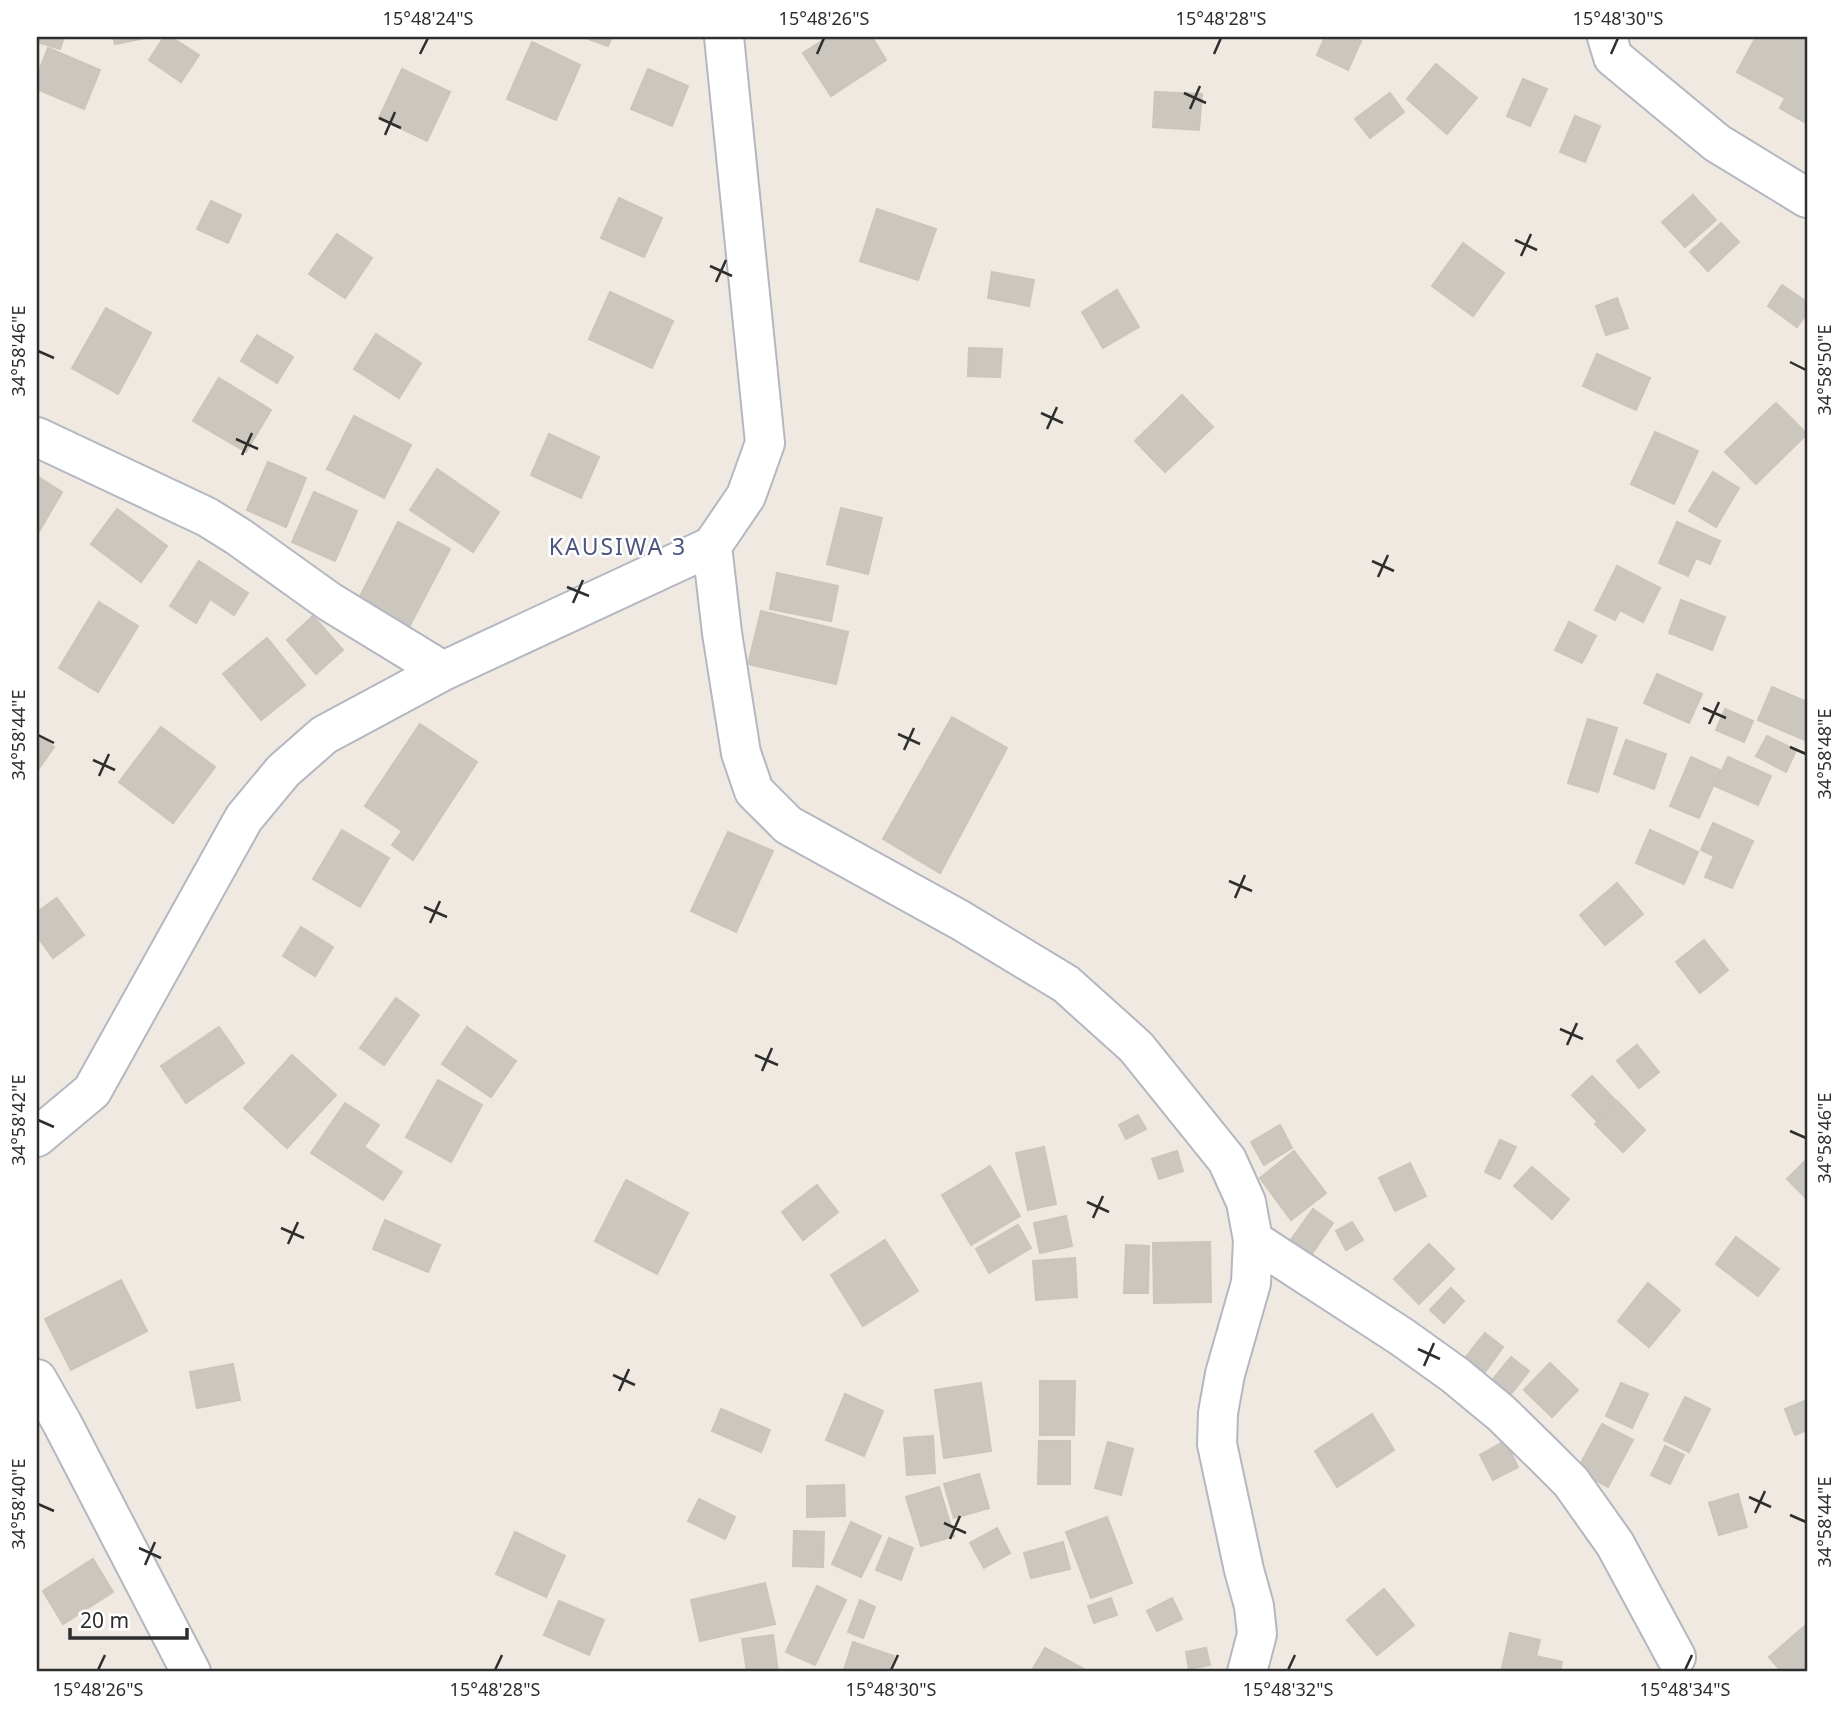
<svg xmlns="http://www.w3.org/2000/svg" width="1844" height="1709" font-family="'Noto Sans',sans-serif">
<rect width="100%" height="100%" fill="#efe9e1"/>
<path fill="#cbc7bf" stroke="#cbc5ba" stroke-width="2" d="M37,37H64L60,49L37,42Z
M113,37H145L146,38L115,44Z
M164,37H171L199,55L181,82L149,60Z
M583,37H612L608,46Z
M828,37H872L886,60L831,96L803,53Z
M1325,37H1352L1361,41L1348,70L1317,55Z
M1756,37H1807L1806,123L1780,108L1785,98L1737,72Z
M532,42L580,65L556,120L507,99Z
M48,48L100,70L84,109L37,89V76Z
M1436,64L1477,98L1447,134L1407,99Z
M402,69L450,92L427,141L379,118Z
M648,69L688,86L672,126L631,109Z
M1523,79L1547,89L1530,126L1507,116Z
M1155,92L1202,94L1199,130L1153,127Z
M1390,93L1404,112L1370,138L1355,119Z
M1575,116L1600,126L1585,162L1560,152Z
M1693,195L1716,220L1685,247L1662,222Z
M619,198L662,218L644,257L601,238Z
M211,201L241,215L228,243L197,229Z
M877,209L936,229L918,280L860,261Z
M1721,223L1739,242L1708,271L1690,252Z
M337,234L372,258L345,298L309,274Z
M1463,243L1504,273L1473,316L1432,286Z
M992,272L1034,280L1029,306L988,298Z
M1782,285L1807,302V313L1797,327L1768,306Z
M1117,290L1139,327L1103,348L1082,312Z
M610,292L673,321L652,368L589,339Z
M1617,298L1628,328L1606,335L1596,306Z
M106,308L151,333L118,394L72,368Z
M376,334L421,363L399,398L354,369Z
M257,335L293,357L277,383L241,361Z
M969,348L1002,349L1000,377L968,376Z
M1597,354L1650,378L1636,410L1583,386Z
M219,378L271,410L246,452L193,421Z
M1182,395L1213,427L1165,472L1135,441Z
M1776,403L1807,434L1756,484L1725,452Z
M354,416L411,445L384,498L327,469Z
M1655,432L1698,451L1674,504L1631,484Z
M549,434L599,457L581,498L531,475Z
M268,462L306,478L286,527L247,510Z
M437,469L499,512L473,552L410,510Z
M1713,472L1739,488L1716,527L1689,511Z
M37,476L62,492L37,535Z
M314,492L357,511L335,561L292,542Z
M841,508L882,518L868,574L827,564Z
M117,509L167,546L141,582L91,544Z
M398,522L450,549L407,631L356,604Z
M1677,522L1720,541L1710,564L1696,558L1688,576L1659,563Z
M199,561L248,593L234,615L210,599L196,623L170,606Z
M1617,566L1660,588L1643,622L1620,610L1615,620L1595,610Z
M777,573L838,586L831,621L770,609Z
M1681,600L1725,617L1712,650L1669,633Z
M99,602L138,626L98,692L59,668Z
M761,611L848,632L836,684L748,664Z
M313,616L343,650L316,674L287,640Z
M1569,622L1596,636L1582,663L1555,650Z
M267,638L305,685L261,720L223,674Z
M1657,674L1702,694L1689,723L1644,703Z
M1772,687L1807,702V741L1758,720Z
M1725,709L1753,721L1744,742L1716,730Z
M952,717L1007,748L940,873L883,839Z
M1588,719L1617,728L1598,792L1568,783Z
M420,724L477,762L413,860L392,845L402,831L365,806Z
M161,727L215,767L173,823L119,782Z
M37,734L54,747L37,771Z
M1767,736L1796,750L1786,772L1756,756Z
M1626,740L1666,754L1654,789L1614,774Z
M1691,757L1720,770L1699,818L1670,806Z
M1728,757L1771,776L1758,805L1715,786Z
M1713,823L1753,841L1732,888L1705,877L1714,856L1701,850Z
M342,830L389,858L360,907L313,879Z
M1650,830L1698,852L1684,884L1636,863Z
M728,832L773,851L736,932L691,911Z
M1617,883L1643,914L1605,945L1580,915Z
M57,898L84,935L53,958L37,936V912Z
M301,927L333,947L315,976L283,956Z
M1704,940L1728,970L1700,993L1676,962Z
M396,998L419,1015L384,1065L360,1048Z
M219,1027L244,1063L186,1103L161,1066Z
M467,1027L516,1061L491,1097L442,1064Z
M1637,1045L1659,1072L1639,1088L1617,1061Z
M292,1055L336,1095L287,1148L244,1108Z
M1592,1076L1615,1100L1596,1120L1572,1095Z
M438,1080L482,1105L451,1162L406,1137Z
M1617,1101L1645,1130L1623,1152L1595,1124Z
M345,1103L379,1125L364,1147L402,1172L383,1200L311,1153Z
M1138,1115L1146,1129L1126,1139L1119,1125Z
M1280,1125L1292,1148L1264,1165L1251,1142Z
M1500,1140L1516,1147L1500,1179L1485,1172Z
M1044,1147L1056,1204L1028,1210L1016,1153Z
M1177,1151L1183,1171L1159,1179L1152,1159Z
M1294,1151L1326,1193L1291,1220L1260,1178Z
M1807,1159V1199L1787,1179Z
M1410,1163L1426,1196L1395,1211L1379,1178Z
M990,1166L1020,1216L971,1245L942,1195Z
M1532,1167L1569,1199L1552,1219L1514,1186Z
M626,1180L688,1213L657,1274L595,1241Z
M817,1185L838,1212L803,1240L782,1212Z
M1313,1209L1333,1223L1309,1258L1288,1244Z
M1066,1216L1072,1246L1040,1253L1034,1223Z
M385,1220L440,1245L428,1272L373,1249Z
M1352,1222L1363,1240L1346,1250L1336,1231Z
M1018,1225L1031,1248L989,1273L976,1249Z
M1736,1237L1779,1269L1758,1296L1716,1264Z
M885,1240L918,1291L863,1326L831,1275Z
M1210,1242L1211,1302L1154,1303L1153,1243Z
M1429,1244L1454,1269L1419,1304L1394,1279Z
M1126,1245L1149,1246L1148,1293H1124Z
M1075,1258L1077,1297L1036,1300L1033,1261Z
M121,1280L147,1331L71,1370L45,1319Z
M1648,1283L1680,1310L1649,1347L1618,1321Z
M1451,1288L1464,1301L1444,1323L1430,1310Z
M1485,1333L1503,1347L1485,1372L1465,1358Z
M1511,1357L1529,1371L1511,1394L1493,1379Z
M1550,1363L1578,1390L1552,1417L1524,1390Z
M233,1364L240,1400L197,1408L190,1372Z
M1040,1381H1075L1074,1435H1040Z
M981,1383L991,1451L944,1458L935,1390Z
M1621,1383L1648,1394L1632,1428L1606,1416Z
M845,1394L883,1411L864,1456L826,1440Z
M1685,1397L1710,1409L1689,1452L1664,1440Z
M1807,1400V1430L1795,1435L1785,1409Z
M721,1409L770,1430L761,1452L712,1431Z
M1372,1414L1394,1450L1337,1487L1315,1451Z
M1602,1424L1633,1440L1608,1487L1577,1470Z
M933,1436L935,1473L907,1475L904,1438Z
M1039,1441H1070V1484H1038Z
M1505,1441L1518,1467L1493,1480L1480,1455Z
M1108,1442L1133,1449L1121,1495L1095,1488Z
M1665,1446L1684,1455L1670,1484L1651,1475Z
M979,1474L989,1508L954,1518L944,1484Z
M844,1485L845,1516L807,1517V1486Z
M939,1487L954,1536L921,1546L906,1497Z
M1738,1494L1747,1527L1719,1535L1709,1503Z
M699,1499L735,1517L725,1539L688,1521Z
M1107,1517L1132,1583L1091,1598L1066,1532Z
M851,1522L881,1536L861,1577L832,1564Z
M997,1528L1010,1553L984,1568L970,1543Z
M794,1531L824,1532L823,1567L793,1566Z
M515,1532L565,1556L546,1597L496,1574Z
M889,1538L913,1548L901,1580L876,1570Z
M1063,1542L1070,1569L1031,1578L1024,1553Z
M93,1559L113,1592L63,1624L43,1591Z
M765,1583L775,1624L700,1641L691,1600Z
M817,1586L846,1600L815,1665L786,1652Z
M1384,1589L1414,1625L1377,1655L1347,1620Z
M1111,1598L1117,1615L1094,1623L1088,1606Z
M1172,1598L1182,1619L1157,1631L1147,1611Z
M860,1600L875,1607L863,1638L848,1632Z
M559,1601L604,1620L589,1655L544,1635Z
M1807,1624V1672H1782L1769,1657Z
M1510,1633L1540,1640L1536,1656L1562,1662L1560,1672H1501Z
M773,1635L778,1672H747L742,1639Z
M853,1642L894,1656L888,1672H851L844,1670Z
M1045,1648L1089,1672H1031Z
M1206,1648L1210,1665L1189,1669L1186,1652Z"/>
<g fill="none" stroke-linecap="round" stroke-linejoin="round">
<defs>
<path id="minor" d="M1607,37L1613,57L1717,143L1807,198
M37,437L207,517L239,537L330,602L443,671
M712,546L722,633L741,753L754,791L788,825L960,920L1066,984L1136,1047L1227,1160L1246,1202L1253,1240L1251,1283L1225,1374L1218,1413L1217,1444L1244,1570L1254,1606L1257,1634L1247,1672
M37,1137L92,1091L244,818L283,771L324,735L443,671L712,546L746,496L765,443L724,37
M1253,1240L1402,1337L1455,1375L1501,1413L1544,1455L1571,1482L1615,1544L1676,1657
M37,1379L62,1423L191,1672"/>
</defs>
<use href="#minor" stroke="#b4b7c1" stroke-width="42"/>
<use href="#minor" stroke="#fff" stroke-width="38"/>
</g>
<path fill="none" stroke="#2e2e2e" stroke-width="2.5" d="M420,54L428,38M817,54L824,38M1214,54L1221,38M1611,54L1618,38M1184,93L1206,103M1190,109L1200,86M379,118L401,128M385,135L395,112M1515,240L1537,250M1521,256L1531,234M710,266L732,276M716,282L726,260M38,351L54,358M1790,362L1806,370M1041,413L1063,423M1047,429L1057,407M236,439L258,449M242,455L252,433M1372,561L1394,571M1378,577L1388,555M567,587L589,596M573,603L583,580M1703,708L1726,718M1709,724L1719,702M898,734L920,744M38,735L54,743M1790,747L1806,754M904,750L914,728M93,760L115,770M99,776L109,754M1229,881L1252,891M1235,898L1245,875M424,907L447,917M430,923L440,901M1560,1029L1583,1039M1567,1045L1577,1023M755,1055L778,1065M762,1071L772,1048M38,1120L54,1127M1790,1131L1806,1138M1087,1202L1109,1212M1093,1218L1103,1196M281,1228L304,1238M288,1244L298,1222M1418,1349L1440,1359M1424,1366L1434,1343M613,1375L635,1385M619,1391L629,1369M1749,1497L1771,1507M38,1504L54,1511M1755,1513L1765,1491M1790,1515L1806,1522M944,1523L966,1533M950,1539L960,1516M139,1548L161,1558M145,1565L155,1542M98,1670L105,1655M495,1670L502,1655M891,1670L898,1655M1288,1670L1295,1655M1685,1670L1692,1655"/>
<g text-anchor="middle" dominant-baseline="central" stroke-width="5" stroke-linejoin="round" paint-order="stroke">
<g font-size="23" letter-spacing="2" fill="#4d5680" stroke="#fff">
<text x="618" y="546">KAUSIWA 3</text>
</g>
</g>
<rect width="1844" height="1709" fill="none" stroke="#ffffff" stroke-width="77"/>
<path d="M70 1628v10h117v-10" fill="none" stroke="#2e2e2e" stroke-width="3.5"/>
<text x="80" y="1628" font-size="21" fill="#2e2e2e" stroke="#ffffff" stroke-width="5" paint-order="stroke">20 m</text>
<rect x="38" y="38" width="1768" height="1632" fill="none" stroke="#2e2e2e" stroke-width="2.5"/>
<g font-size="18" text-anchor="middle" fill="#2e2e2e">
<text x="428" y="25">15°48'24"S</text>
<text x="824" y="25">15°48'26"S</text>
<text x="1221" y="25">15°48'28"S</text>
<text x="1618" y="25">15°48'30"S</text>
<text transform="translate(19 351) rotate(-90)" y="6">34°58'46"E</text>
<text transform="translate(1825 370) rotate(-90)" y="6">34°58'50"E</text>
<text transform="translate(19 735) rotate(-90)" y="6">34°58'44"E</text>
<text transform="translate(1825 754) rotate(-90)" y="6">34°58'48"E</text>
<text transform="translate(19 1120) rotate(-90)" y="6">34°58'42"E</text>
<text transform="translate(1825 1138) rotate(-90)" y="6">34°58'46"E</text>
<text transform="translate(19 1504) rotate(-90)" y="6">34°58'40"E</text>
<text transform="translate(1825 1522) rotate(-90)" y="6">34°58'44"E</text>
<text x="98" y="1696">15°48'26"S</text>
<text x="495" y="1696">15°48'28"S</text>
<text x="891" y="1696">15°48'30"S</text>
<text x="1288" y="1696">15°48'32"S</text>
<text x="1685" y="1696">15°48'34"S</text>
</g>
</svg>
